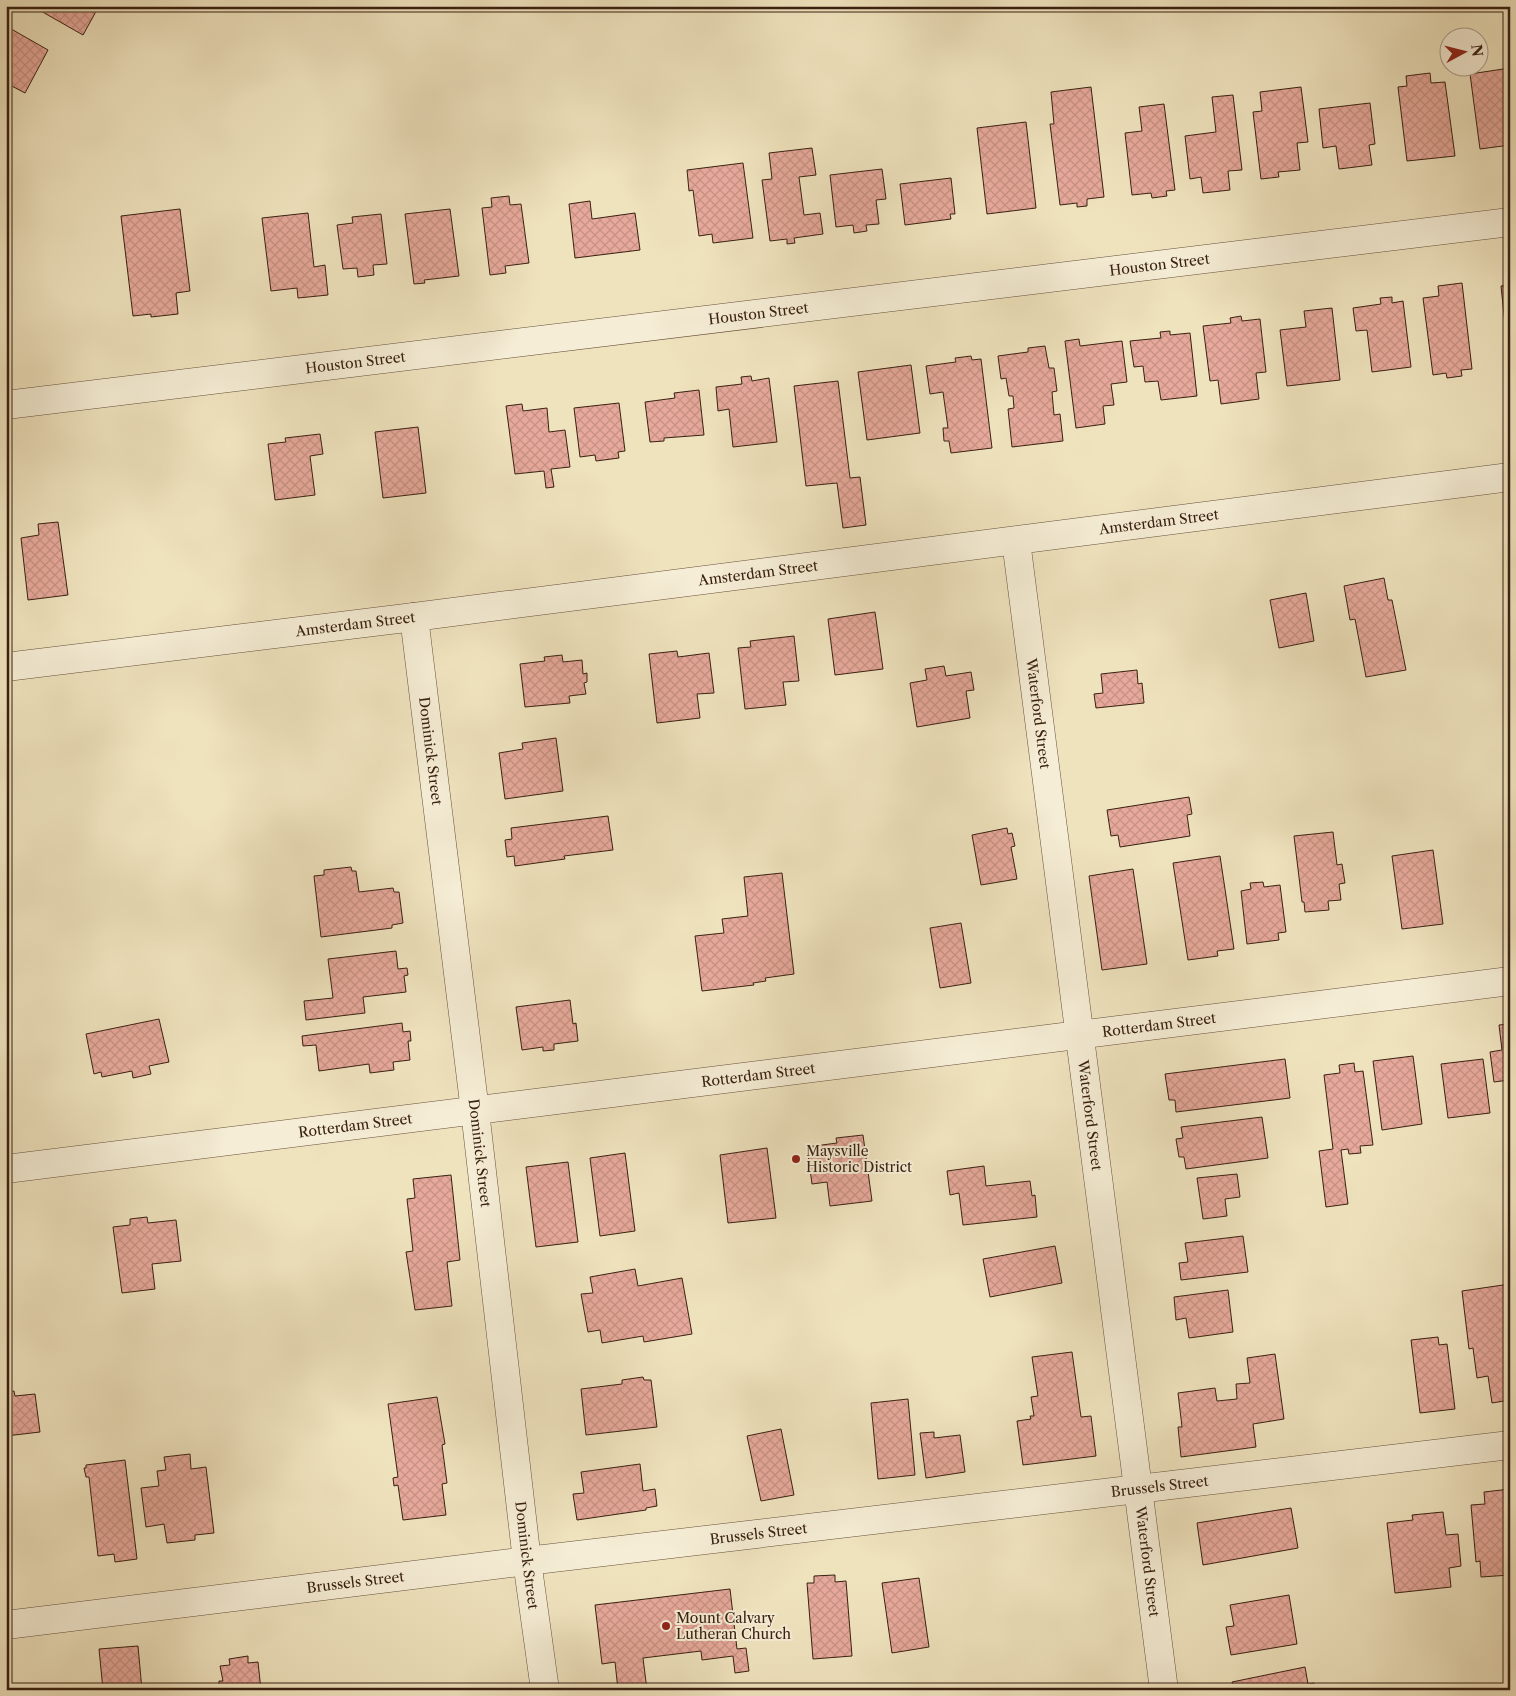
<svg xmlns="http://www.w3.org/2000/svg" width="1516" height="1696" font-family="'Libre Caslon Text',serif">
<defs>
<pattern id="building-cross-hatch" width="8" height="8" patternUnits="userSpaceOnUse" patternTransform="scale(1.25)"><rect width="8" height="8" fill="#e7a99b"/><path d="M0 0l8 8M0 8l8-8" fill="none" stroke="#c79184"/></pattern>
</defs>
<rect width="100%" height="100%" fill="#efe3be"/>
<filter id="stains"><feTurbulence type="fractalNoise" baseFrequency=".004" numOctaves="4"/><feColorMatrix values="0 0 0 0 .2 0 0 0 0 .09 0 0 0 0 .02 0 0 0 .5 -.17"/></filter>
<radialGradient id="worn" r=".72"><stop offset=".6" stop-color="#630" stop-opacity="0"/><stop offset="1" stop-color="#630" stop-opacity=".3"/></radialGradient>
<path fill="url(#building-cross-hatch)" stroke="#392011" d="M32,6H99L83,35Z
M6,26L48,50L25,93L6,83Z
M1510,68V145L1480,149L1470,74Z
M1430,73L1431,83L1445,82L1455,156L1407,161L1398,87L1407,86L1406,76Z
M1091,87L1104,197L1087,199V206L1077,207V203L1060,205L1050,124H1054L1051,92Z
M1301,87L1308,142L1297,143L1300,170L1278,172L1279,177L1261,179L1253,112L1262,111L1260,92Z
M1233,95L1242,170L1228,171L1230,190L1203,193L1201,177L1190,179L1185,136L1216,132L1212,97Z
M1370,103L1375,144L1369,145L1372,165L1339,169L1336,146L1323,148L1319,109Z
M1164,104L1175,190L1166,191L1167,196L1152,198L1151,193L1132,195L1125,133L1142,131L1139,107Z
M1026,122L1036,208L987,214L977,128Z
M812,148L816,175L799,177L804,215L820,213L823,234L794,238L795,243L787,244V239L770,241L762,180L772,179L769,153Z
M743,163L753,238L713,243L712,234L699,236L693,190L689,191L687,170Z
M882,169L886,199L876,200L879,224L866,225L867,231L854,233L853,225L836,227L830,175Z
M951,178L955,214H950L951,219L905,225L900,184Z
M509,196L510,205L521,204L529,263L505,266L506,273L490,275L482,208L492,207L491,198Z
M590,201L592,219L635,213L640,250L575,258L569,204Z
M180,209L190,291L176,293L178,314L151,317V314L133,316L121,216Z
M450,209L459,276L424,280L425,283L414,284L405,214Z
M308,213L314,267L325,265L328,295L298,298L297,288L271,291L262,218Z
M381,214L387,264L373,265L374,275L358,277L357,268L343,269L337,225L353,223L352,217Z
M1462,283L1472,369L1461,370L1462,376L1447,378L1446,373L1433,375L1423,298L1439,296L1438,286Z
M1510,285V344H1507L1501,286Z
M1392,297V303L1403,301L1411,367L1372,372L1367,330L1356,331L1353,308L1381,304L1380,298Z
M1332,308L1340,380L1287,386L1280,330L1306,327L1304,311Z
M1241,316L1242,321L1260,319L1266,372L1256,373L1259,399L1221,404L1218,380L1210,381L1203,326L1231,323L1230,318Z
M1170,331V335L1190,333L1197,396L1161,400L1158,381L1145,382L1143,366L1134,367L1130,341L1161,338L1160,332Z
M1079,339L1080,346L1122,341L1127,382L1111,384L1114,405L1103,406L1105,424L1076,428L1065,341Z
M1045,346L1049,368H1054L1057,391L1052,392L1054,415L1060,414L1063,441L1012,447L1008,409L1014,408L1013,396H1009L1006,378L1001,379L998,356L1028,352V348Z
M971,356L972,360L981,359L992,448L951,453L949,441H944L943,428H948L943,392L930,394L926,366L956,362L955,358Z
M911,365L920,433L867,440L858,372Z
M751,376L752,381L769,378L777,442L733,447L729,409L718,411L716,387L742,384L741,377Z
M838,381L850,478L860,477L866,525L843,528L837,483L806,486L794,386Z
M699,390L704,435L664,438V441L650,442L645,402L675,398L674,393Z
M619,403L625,451L618,452L619,458L596,461L595,455L580,457L574,408Z
M522,404L523,411L547,408L549,432L565,430L570,467L551,469L554,487L546,488L544,471L515,474L506,406Z
M418,427L426,493L383,498L375,432Z
M320,434L323,454L310,456L315,495L275,500L268,444L286,442L285,438Z
M58,522L68,595L28,600L21,538L39,535L38,524Z
M1384,578L1388,600H1392L1406,670L1366,677L1355,619L1350,620L1344,586Z
M1306,593L1314,641L1279,648L1270,600Z
M875,612L883,669L835,675L828,619Z
M794,636L799,681L783,682L786,705L745,709L738,648L751,647L750,641Z
M677,651L678,657L709,653L714,693L697,694L700,718L657,723L649,654Z
M562,655L563,662L582,660L583,674L587,673V682L584,683L586,694L569,696L570,703L525,707L520,664L545,661L544,657Z
M944,666L946,676L971,672L974,690L966,691L970,718L917,727L910,683L927,680L925,669Z
M1137,670L1138,684L1142,683L1144,703L1096,708L1094,694L1103,693L1101,674Z
M556,738L563,791L505,799L499,753L523,749L522,743Z
M1189,797L1192,814L1187,815L1190,836L1120,847L1118,835L1111,836L1107,810Z
M608,816L613,850L564,856L565,859L515,866L514,856L507,857L505,840L512,839L511,828Z
M1007,828L1008,834L1012,833L1015,846L1011,847L1017,879L981,885L972,835Z
M1333,832L1337,865L1342,864L1345,883L1339,884L1341,900L1328,901L1329,910L1305,912L1304,902H1302L1294,836Z
M1433,850L1443,924L1402,929L1392,856Z
M1220,856L1234,949L1217,951L1218,956L1188,960L1173,863Z
M351,867L352,871H356L359,892L393,888L394,892H399L403,923L392,925V928L321,937L314,876L324,875V870Z
M1133,869L1147,964L1102,970L1089,876Z
M782,873L794,974L765,978L766,981L753,983L754,985L702,991L695,936L724,933L722,919L748,916L744,877Z
M1263,882L1264,887L1280,885L1286,932L1278,933L1279,940L1247,944L1241,891L1251,889L1250,883Z
M961,923L971,983L940,988L930,928Z
M396,951L398,969L407,968L408,975L404,976L406,992L363,997L365,1013L306,1020L304,1001L333,998L328,959Z
M570,1000L573,1024L576,1023L578,1041L554,1044V1050L543,1051V1047L522,1050L516,1007Z
M159,1019L169,1062L149,1066L151,1074L133,1078L132,1071L102,1077L101,1072L94,1074L86,1034Z
M402,1023L403,1032L410,1031L411,1041H408L410,1060L393,1062L394,1070L370,1073L369,1064L319,1071L316,1045L303,1046L302,1036Z
M1510,1024V1067H1508L1509,1080L1494,1082L1490,1052L1502,1050L1499,1025Z
M1413,1056L1422,1124L1382,1130L1373,1061Z
M1285,1059L1290,1098L1176,1112L1175,1100H1169L1165,1074Z
M1483,1059L1490,1113L1448,1118L1441,1064Z
M1354,1063L1355,1072L1363,1071L1373,1145L1360,1146L1361,1153L1349,1154L1348,1149L1341,1150L1348,1204L1326,1207L1319,1151L1333,1149L1324,1075L1340,1073L1339,1065Z
M1262,1117L1268,1158L1186,1169L1184,1157H1179L1176,1139L1183,1138L1181,1127Z
M863,1135L872,1201L830,1206L827,1182L812,1184L807,1147L837,1143L836,1138Z
M767,1148L776,1218L728,1223L720,1155Z
M625,1153L635,1231L600,1236L590,1158Z
M568,1162L578,1242L536,1247L526,1167Z
M984,1166L986,1186L1030,1181L1032,1196L1035,1195L1037,1217L963,1225L959,1193L950,1195L947,1171Z
M1237,1174L1240,1197L1225,1199L1227,1216L1203,1219L1197,1178Z
M451,1175L460,1260L447,1262L452,1306L415,1310L406,1252L413,1251L407,1199L415,1198L413,1179Z
M147,1217L148,1223L176,1220L181,1261L152,1264L155,1289L122,1293L113,1227L130,1225V1219Z
M1243,1236L1248,1272L1181,1280L1179,1263L1188,1262L1185,1243Z
M1055,1246L1062,1283L990,1297L983,1259Z
M635,1269L638,1286L682,1278L692,1334L644,1342L643,1336L602,1343L600,1330L588,1332L581,1294L593,1293L590,1277Z
M1510,1284V1400L1492,1403L1488,1376L1477,1378L1473,1348L1469,1349L1462,1291Z
M1228,1290L1233,1332L1189,1338L1186,1318L1176,1320L1174,1297Z
M1438,1337L1439,1345L1447,1344L1455,1409L1420,1413L1411,1340Z
M1072,1352L1081,1417L1091,1416L1096,1456L1023,1465L1017,1421L1031,1419L1030,1416H1034L1031,1397L1038,1396L1032,1357Z
M1275,1354L1284,1419L1253,1424L1256,1447L1181,1457L1178,1427H1182L1178,1393L1215,1388L1217,1401L1237,1399L1236,1384L1250,1383L1247,1358Z
M643,1377L644,1380H651L657,1427L586,1435L581,1389L622,1384V1380Z
M14,1391L15,1396L35,1394L40,1432L6,1436V1392Z
M437,1397L445,1444L442,1445L447,1483L442,1484L446,1515L403,1520L398,1485L394,1486L393,1478L398,1477L388,1404Z
M908,1399L915,1475L878,1479L871,1403Z
M781,1429L794,1495L761,1501L747,1436Z
M934,1432V1438L960,1435L965,1472L926,1478L920,1433Z
M190,1454L191,1469L206,1467L214,1533L195,1535V1540L167,1543L164,1524L146,1527L141,1488L159,1486L157,1471L166,1470L164,1457Z
M125,1460L137,1559L115,1562L114,1554L98,1556L89,1477H86L84,1468H86V1465Z
M640,1464L643,1491L655,1489L657,1506L646,1508V1510L577,1520L573,1494L584,1493L581,1472Z
M1510,1489V1575L1481,1577L1480,1561L1476,1562L1471,1505L1485,1504L1484,1492Z
M1291,1508L1298,1548L1203,1565L1197,1523Z
M1443,1512L1446,1535L1458,1534L1461,1566L1449,1568L1451,1587L1395,1593L1387,1523L1413,1520L1412,1515Z
M835,1575V1582L846,1581L852,1656L813,1659L807,1583H814V1576Z
M919,1578L929,1647L892,1653L882,1583Z
M730,1589L737,1649L746,1648L749,1671L735,1673L733,1656L702,1660L701,1651L643,1658L647,1690H618L615,1662L602,1664L595,1605Z
M1289,1595L1297,1644L1231,1655L1226,1627L1234,1626L1230,1605Z
M138,1646L142,1690H103L99,1649Z
M248,1656V1663L258,1662L261,1690H223V1687L219,1688V1681H223L220,1666L230,1665L229,1659Z
M1305,1667L1308,1684L1314,1683L1315,1690H1234L1232,1682Z"/>
<g fill="none" stroke-linecap="round" stroke-linejoin="round">
<defs>
<g id="minor">
<path id="s1" d="M6,405L1510,222"/>
<path id="s2" d="M1016,541L1164,1690"/>
<path id="s3" d="M414,617L475,1111L527,1561L545,1690"/>
<path id="s4" d="M6,667L414,617L1510,477"/>
<path id="s5" d="M6,1169L1510,981"/>
<path id="s6" d="M6,1625L527,1561L1510,1445"/>
</g>
</defs>
<use href="#minor" stroke="#66513c" stroke-width="29"/>
<use href="#minor" stroke="#f5edd5" stroke-width="28"/>
</g>
<g fill="#8f2418" stroke="#f5edd5" stroke-width="2">
<circle cx="796" cy="1159" r="5"/>
<circle cx="666" cy="1626" r="5"/>
</g>
<g text-anchor="middle" dominant-baseline="central" stroke-width="4" stroke-linejoin="round" paint-order="stroke">
<g font-size="14" fill="#392011" stroke="#f5edd5">
<text stroke="none"><textPath href="#s1" startOffset="1162">Houston Street</textPath></text>
<text stroke="none"><textPath href="#s1" startOffset="758">Houston Street</textPath></text>
<text stroke="none"><textPath href="#s1" startOffset="352">Houston Street</textPath></text>
<text stroke="none"><textPath href="#s4" startOffset="1162">Amsterdam Street</textPath></text>
<text stroke="none"><textPath href="#s4" startOffset="758">Amsterdam Street</textPath></text>
<text stroke="none"><textPath href="#s4" startOffset="352">Amsterdam Street</textPath></text>
<text stroke="none"><textPath href="#s2" startOffset="174">Waterford Street</textPath></text>
<text stroke="none"><textPath href="#s3" startOffset="135">Dominick Street</textPath></text>
<text stroke="none"><textPath href="#s5" startOffset="1162">Rotterdam Street</textPath></text>
<text stroke="none"><textPath href="#s5" startOffset="758">Rotterdam Street</textPath></text>
<text stroke="none"><textPath href="#s2" startOffset="579">Waterford Street</textPath></text>
<text stroke="none"><textPath href="#s5" startOffset="352">Rotterdam Street</textPath></text>
<text stroke="none"><textPath href="#s3" startOffset="540">Dominick Street</textPath></text>
<text stroke="none"><textPath href="#s6" startOffset="1162">Brussels Street</textPath></text>
<text stroke="none"><textPath href="#s6" startOffset="758">Brussels Street</textPath></text>
<text stroke="none"><textPath href="#s3" startOffset="945">Dominick Street</textPath></text>
<text stroke="none"><textPath href="#s2" startOffset="1029">Waterford Street</textPath></text>
<text stroke="none"><textPath href="#s6" startOffset="352">Brussels Street</textPath></text>
</g>
<g font-size="14" fill="#392011" stroke="#f5edd5" text-anchor="start">
<text x="806" y="1151">Maysville<tspan x="806" dy="16">Historic District</tspan></text>
<text x="676" y="1618">Mount Calvary<tspan x="676" dy="16">Lutheran Church</tspan></text>
</g>
</g>
<rect width="1516" height="1696" fill="none" stroke="#efe3be" stroke-width="25"/>
<rect x="8" y="8" width="1501" height="1681" fill="none" stroke="#392011" stroke-width="2.5"/>
<rect x="12" y="12" width="1491" height="1671" fill="none" stroke="#392011"/>
<g transform="translate(1464 52) rotate(83)"><circle r="24" fill="#f5edd5" stroke="#aa9b87"/>
<path d="M0-4L9 19L0 12L-9 19Z" fill="#8f2418"/>
<text y="-8" font-size="14" font-weight="bold" text-anchor="middle" fill="#392011">N</text>
</g>
<rect width="100%" height="100%" filter="url(#stains)"/>
<rect width="100%" height="100%" fill="url(#worn)"/>
</svg>
